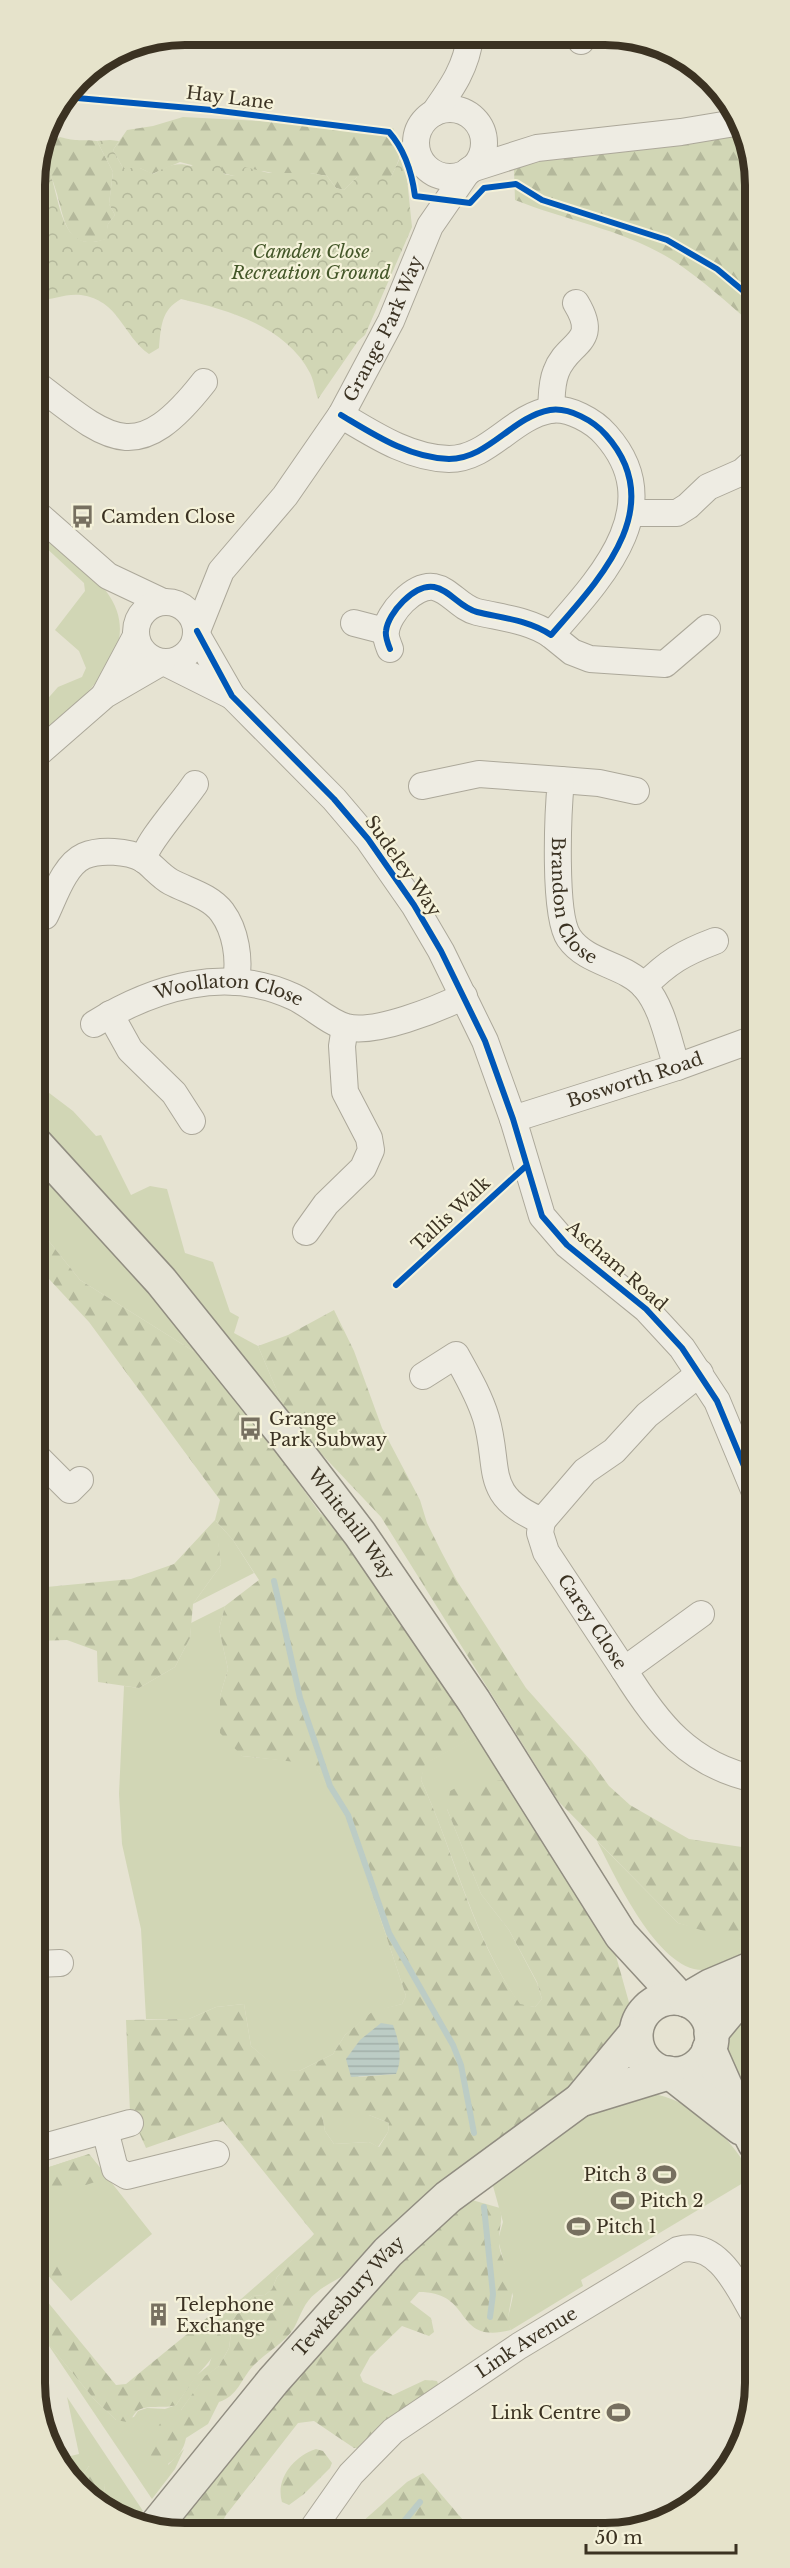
<svg xmlns="http://www.w3.org/2000/svg" width="790" height="2568" font-family="'Libre Baskerville',serif">
<defs>
<pattern id="forest-firs" width="22" height="20" patternUnits="userSpaceOnUse" patternTransform="scale(1.5)"><rect width="22" height="20" fill="#d1d6b5"/><path d="M5 1l3.5 6h-7zM16 11l3.5 6h-7z" fill="#b4b89b"/></pattern>
<pattern id="park-crowns" width="20" height="18" patternUnits="userSpaceOnUse" patternTransform="scale(1.5)"><rect width="20" height="18" fill="#d1d6b5"/><path d="M2 6a3 3 0 1 1 6 0M12 15a3 3 0 1 1 6 0" fill="none" stroke="#b4b89b"/></pattern>
<pattern id="water-rules" width="6" height="5" patternUnits="userSpaceOnUse" patternTransform="scale(1.5)"><rect width="6" height="5" fill="#bcccc5"/><path d="M0 2.5h6" fill="none" stroke="#a2b0a9"/></pattern>
</defs>
<rect width="100%" height="100%" fill="#e6e3d2"/>
<path fill="#d1d6b5" d="M48,537C68,554 90,570 106,591C151,651 76,703 35,740V706L43,704L58,687L82,677L86,668L79,651L55,630L85,591L84,583L42,544Z
M36,1083L73,1111L96,1136L101,1135L131,1195L150,1186L167,1189L185,1253L213,1262L230,1312L239,1317L234,1333L258,1346L283,1405L279,1409L101,1197L36,1126Z
M36,1158L214,1364L80,1280L36,1225Z
M215,1520L233,1540L254,1573L193,1604L221,1565Z
M225,1606L219,1629L228,1669L220,1696L242,1756L313,1763L347,1817L406,1996L402,2004L373,2012L345,2035L333,2054L299,2071L279,2070L251,2046L244,2004L216,2007L189,2019H146L141,1929L122,1844L119,1794L124,1686L139,1688L175,1667L190,1638L191,1623Z
M477,1735L514,1790L447,1809L481,1894L509,1930L537,1983L542,1999L535,2007L520,2005C473,1937 455,1854 421,1780L424,1764Z
M597,1841L678,1923L742,1939L755,1933V1949C741,1958 721,1970 704,1970C658,1972 615,1876 597,1841Z
M755,2006V2020L751,2029L755,2104C742,2093 737,2087 731,2070C720,2036 733,2031 755,2006Z
M648,2093C695,2099 731,2138 753,2177L581,2280L583,2286L511,2330L507,2322L513,2296L498,2240L503,2222L493,2186L496,2176L583,2116Z
M322,2115H369L389,2123L388,2132L378,2147L369,2142L334,2144L325,2131Z
M89,2154L152,2234L71,2301L37,2263V2171Z
M315,2234L277,2277L272,2289L265,2295L252,2296L233,2319L229,2348L219,2366L205,2377L181,2410L168,2465L184,2449L175,2469L152,2499L43,2337L94,2399L116,2420L134,2417L138,2411L147,2408L165,2409L176,2405L196,2376L209,2365L220,2332L215,2322Z
M67,2397L143,2511L136,2520L103,2501L105,2485L89,2466L76,2485L62,2458L79,2454Z"/>
<path fill="url(#forest-firs)" fill-rule="evenodd" d="M183,117L393,128C405,148 401,157 391,177H357L344,190L336,188L327,176L310,173L277,174L263,171L234,176L180,162L152,174L140,168H123L113,150L127,130L153,126Z
M740,132L753,156V325C728,303 701,279 674,261C626,230 567,221 515,200L514,170L521,161Z
M60,137C77,142 82,139 97,141L113,172L109,204L115,215L108,224L106,239C67,252 65,222 57,194C53,180 48,167 42,153L49,143Z
M36,1225L80,1280L214,1364L320,1513L367,1551L478,1735L425,1764L421,1780C455,1854 472,1937 520,2004L535,2007L542,1999L537,1982L509,1930L481,1894L447,1809L450,1791L463,1784L503,1780L514,1790L616,1956L630,2006L629,2033L465,2198L500,2208C503,2222 499,2227 499,2240C498,2255 510,2270 512,2284C514,2300 504,2316 511,2330C452,2345 475,2292 419,2292L410,2302L431,2318L434,2332L429,2336L402,2326L370,2357L360,2375L363,2382L393,2395L425,2380L437,2381L440,2389L363,2448H354L314,2421L298,2423L226,2515L217,2531H171L348,2273C338,2279 325,2285 316,2293C304,2302 301,2315 294,2328C284,2344 266,2352 253,2366C241,2379 238,2396 219,2402L208,2424L186,2438C183,2455 171,2464 155,2470L142,2464L141,2456L165,2415L181,2410L205,2376L219,2366L229,2348L233,2319L252,2296L265,2295L272,2289L277,2277L314,2234L223,2121L146,2148L130,2112L126,2020L189,2019L216,2007L244,2004L251,2046L279,2069L299,2071L333,2054L345,2035L373,2011L402,2004L406,1996L347,1817L313,1764L242,1756L220,1733V1696L228,1669L219,1629L225,1606L259,1580L233,1540L216,1521L221,1565L193,1604L190,1638L175,1667L139,1688L98,1682L97,1651L67,1640L36,1641V1588L131,1579L174,1564L215,1520L220,1500L89,1322L36,1265ZM397,2036L396,2074L358,2077ZM322,2115H369L389,2123L388,2132L379,2147L369,2142L334,2144L325,2131Z
M334,1310L354,1351L382,1428L420,1500L427,1523L442,1553L457,1581L526,1688L591,1761L609,1786L630,1805L689,1839L755,1849V1933L742,1939L727,1938L678,1923L558,1801L381,1517L279,1409L283,1405L258,1346L288,1335Z
M755,2020V2080C748,2062 746,2038 755,2020Z
M89,2154L102,2170L95,2182L86,2185H71L43,2208L42,2237L60,2254L66,2272L60,2277H50L37,2263V2171Z
M37,2289L116,2385L126,2384L208,2317C237,2336 209,2361 196,2377C189,2386 183,2396 176,2405C165,2409 146,2404 137,2411C133,2415 132,2419 127,2422L116,2420L94,2399L37,2330Z
M316,2449L323,2451L332,2463L330,2468L304,2494L289,2505L282,2502C275,2479 294,2456 316,2449Z
M89,2466L100,2469L105,2485L103,2501L105,2504L78,2489L76,2485Z
M423,2473L469,2527L463,2531H352L407,2482Z"/>
<path fill="url(#park-crowns)" d="M110,140L119,141L113,150L123,168H140L153,174C166,167 175,161 191,166L199,162L220,166L224,174L234,176L245,167L269,173H310L327,176L336,188L344,190L357,177H391L400,158L407,179L412,227L365,335L358,341L318,399C315,390 314,381 310,373C286,326 228,310 181,299C161,310 161,327 159,348L149,354C123,336 119,300 81,295C65,293 51,301 35,300V208L37,198L35,176L40,152C63,180 52,258 105,239L108,224L115,215L109,204L113,172L97,141Z"/>
<path fill="url(#water-rules)" d="M381,2023L393,2025C399,2041 403,2058 396,2074L351,2077L346,2059L360,2040Z"/>
<g fill="none" stroke-linecap="round" stroke-linejoin="round">
<path stroke="#bcccc5" stroke-width="6" d="M274,1581L300,1698L330,1786L348,1815L389,1933L453,2045L461,2065L474,2133
M484,2207L493,2294L490,2317
M396,2531L420,2502"/>
<defs>
<g id="minor">
<path d="M581,41V37"/>
<circle cx="450" cy="143" r="34"/>
<path d="M434,113C451,89 467,67 470,36"/>
<path d="M471,169L537,148L681,132L735,123"/>
<path d="M35,383C109,440 136,469 204,382"/>
<path d="M551,410C552,398 551,384 556,372C567,341 601,344 576,303"/>
<path d="M341,415C373,434 409,458 449,459C488,459 512,417 550,410C569,407 594,421 606,435C670,507 599,580 551,635C529,620 502,618 477,612C460,608 450,590 434,587C414,584 388,613 386,631C385,636 388,644 390,649"/>
<path d="M35,512L108,576L163,602"/>
<path d="M632,513H677L688,506L708,487L742,472L753,462"/>
<circle cx="166" cy="632" r="30"/>
<path d="M354,623L385,631"/>
<path id="s1" d="M197,631L221,571L285,496L341,415L391,321L430,226L468,171"/>
<path d="M197,635L232,696L334,799L368,839L414,905L441,951L485,1041L513,1119L542,1216L567,1245L646,1309L682,1348L717,1401L754,1490"/>
<path d="M551,635L572,652L590,659L665,664L707,628"/>
<path d="M166,663L232,696"/>
<path d="M105,694L136,636"/>
<path d="M35,756L105,695L162,662"/>
<path d="M561,780L599,783L636,791"/>
<path id="s2" d="M422,786L479,774L561,780C558,811 553,915 569,938C587,964 625,964 645,987C663,1008 668,1041 677,1067"/>
<path d="M144,860C144,845 184,801 195,784"/>
<path d="M45,916C54,898 64,865 84,856C100,849 128,851 143,859C152,865 160,876 171,882C188,891 210,896 222,912C236,931 240,959 236,982"/>
<path d="M644,986C668,962 683,953 715,941"/>
<path d="M110,1014L130,1050L174,1093L192,1121"/>
<path id="s3" d="M94,1024C154,987 226,965 294,997C311,1005 328,1022 346,1027C374,1035 438,1009 464,996"/>
<path id="s4" d="M513,1119L677,1067L754,1039"/>
<path d="M306,1232L326,1204L363,1168L371,1150L369,1138L345,1092L342,1046L345,1027"/>
<path d="M423,1376L456,1355C467,1375 479,1395 486,1418C501,1469 481,1495 542,1521L585,1471L614,1451L647,1415L700,1373"/>
<path d="M36,1456L70,1490L80,1480"/>
<path id="s5" d="M542,1521L540,1533L546,1552L624,1670L701,1614"/>
<path d="M624,1670C657,1723 689,1765 755,1779"/>
<path d="M37,1964L60,1963"/>
<path d="M105,2130L115,2169L127,2176L216,2154"/>
<path d="M37,2149L130,2123"/>
<path id="s6" d="M311,2531L351,2474L393,2431L519,2346L678,2250C718,2238 739,2289 755,2316"/>
</g>
<g id="major">
<path id="s7" d="M36,1144L161,1281L283,1433L360,1534L474,1701L621,1935L679,1998"/>
<circle cx="674" cy="2036" r="38"/>
<path d="M686,2000L710,1986L755,1967"/>
<path d="M711,2033L755,1980"/>
<path d="M709,2049L728,2092L755,2144"/>
<path d="M672,2074L741,2128"/>
<path d="M580,2100L668,2073"/>
<path id="s8" d="M153,2529L273,2381L388,2252L448,2197L580,2100L635,2034"/>
</g>
</defs>
<use href="#minor" stroke="#aca89a" stroke-width="28"/>
<use href="#major" stroke="#918d81" stroke-width="36"/>
<use href="#minor" stroke="#eeece3" stroke-width="26"/>
<use href="#major" stroke="#e5e3d5" stroke-width="33"/>
<defs>
<path id="cycleway" d="M66,97L212,110L389,132C405,150 412,173 415,196L470,203L484,188L516,184L542,200L667,240L717,269L753,299
M341,415C373,434 409,458 449,459C488,459 512,417 550,410C569,407 594,421 606,435C670,507 599,580 551,635C529,620 502,618 477,612C460,608 450,590 434,587C414,584 388,613 386,631C385,636 388,644 390,649
M197,631L232,696L334,799L368,839L414,905L441,951L485,1041L513,1119L542,1216L567,1245L646,1309L682,1348L717,1401L754,1490
M396,1285L526,1166"/>
</defs>
<use href="#cycleway" stroke="#f5f2da" stroke-width="10"/>
<use href="#cycleway" stroke="#0057b8" stroke-width="6"/>
</g>
<defs>
<symbol id="bus-bare" viewBox="-9 -9 18 18"><path d="M-5-6H5V4H4V6H2V4H-2V6H-4V4H-5ZM-3.5-4V0h7V-4ZM-3.5 1.2v1.5H-2V1.2ZM2 1.2v1.5H3.5V1.2Z" fill="#777060" stroke="#f5f2da" stroke-width="2.5" paint-order="stroke"/></symbol>
<symbol id="stadium-bare" viewBox="-9 -9 18 18"><path d="M0-5a6.5 5 0 1 0 0 10a6.5 5 0 1 0 0-10ZM-3.5-1.8h7v3.6h-7Z" fill="#777060" stroke="#f5f2da" stroke-width="2.5" paint-order="stroke"/></symbol>
<symbol id="building-bare" viewBox="-9 -9 18 18"><path d="M-4-6H4V6H1V3H-1V6H-4ZM-2.5-4.3h1.7v1.8h-1.7ZM.8-4.3h1.7v1.8H.8ZM-2.5-1h1.7V.8h-1.7ZM.8-1h1.7V.8H.8Z" fill="#777060" stroke="#f5f2da" stroke-width="2.5" paint-order="stroke"/></symbol>
</defs>
<g fill-rule="evenodd">
<use href="#bus-bare" x="66" y="500" width="33" height="33"/>
<use href="#bus-bare" x="234" y="1412" width="33" height="33"/>
<use href="#stadium-bare" x="648" y="2158" width="33" height="33"/>
<use href="#stadium-bare" x="606" y="2184" width="33" height="33"/>
<use href="#stadium-bare" x="562" y="2210" width="33" height="33"/>
<use href="#building-bare" x="142" y="2298" width="33" height="33"/>
<use href="#stadium-bare" x="602" y="2396" width="33" height="33"/>
</g>
<g text-anchor="middle" dominant-baseline="central" stroke-width="4.5" stroke-linejoin="round" paint-order="stroke">
<g font-size="18" fill="#3b3222" stroke="#f5f2da">
<text transform="translate(230 98) rotate(7)">Hay Lane</text>
<text stroke="none"><textPath href="#s1" startOffset="358">Grange Park Way</textPath></text>
<text transform="translate(403 866) rotate(55)">Sudeley Way</text>
<text stroke="none"><textPath href="#s2" startOffset="266">Brandon Close</textPath></text>
<text stroke="none"><textPath href="#s3" startOffset="144">Woollaton Close</textPath></text>
<text stroke="none"><textPath href="#s4" startOffset="128">Bosworth Road</textPath></text>
<text transform="translate(451 1214) rotate(-43)">Tallis Walk</text>
<text transform="translate(617 1266) rotate(41)">Ascham Road</text>
<text stroke="none"><textPath href="#s7" startOffset="494">Whitehill Way</textPath></text>
<text stroke="none"><textPath href="#s5" startOffset="116">Carey Close</textPath></text>
<text stroke="none"><textPath href="#s8" startOffset="304">Tewkesbury Way</textPath></text>
<text stroke="none"><textPath href="#s6" startOffset="290">Link Avenue</textPath></text>
</g>
<g font-size="18" font-style="italic" fill="#445729" stroke="#f5f2da">
<text x="311" y="252">Camden Close<tspan x="311" dy="21">Recreation Ground</tspan></text>
</g>
<g font-size="18" fill="#3b3222" stroke="#f5f2da" text-anchor="start">
<text x="101" y="517">Camden Close</text>
<text x="269" y="1419">Grange<tspan x="269" dy="21">Park Subway</tspan></text>
<text x="647" y="2175" text-anchor="end">Pitch 3</text>
<text x="640" y="2201">Pitch 2</text>
<text x="596" y="2227">Pitch 1</text>
<text x="176" y="2305">Telephone<tspan x="176" dy="21">Exchange</tspan></text>
<text x="601" y="2413" text-anchor="end">Link Centre</text>
</g>
</g>
<path d="M0 0H790V2568H0ZM185 45H605A140 140 0 0 1 745 185V2383A140 140 0 0 1 605 2523H185A140 140 0 0 1 45 2383V185A140 140 0 0 1 185 45Z" fill="#e6e3cb" fill-rule="evenodd"/>
<path fill="none" stroke="#3b3222" stroke-width="8" d="M185 45H605A140 140 0 0 1 745 185V2383A140 140 0 0 1 605 2523H185A140 140 0 0 1 45 2383V185A140 140 0 0 1 185 45Z"/>
<path d="M586 2544v9h150v-9" fill="none" stroke="#3b3222" stroke-width="3"/>
<text x="595" y="2544" font-size="18" fill="#3b3222" stroke="#f5f2da" stroke-width="4.5" paint-order="stroke">50 m</text>
</svg>
